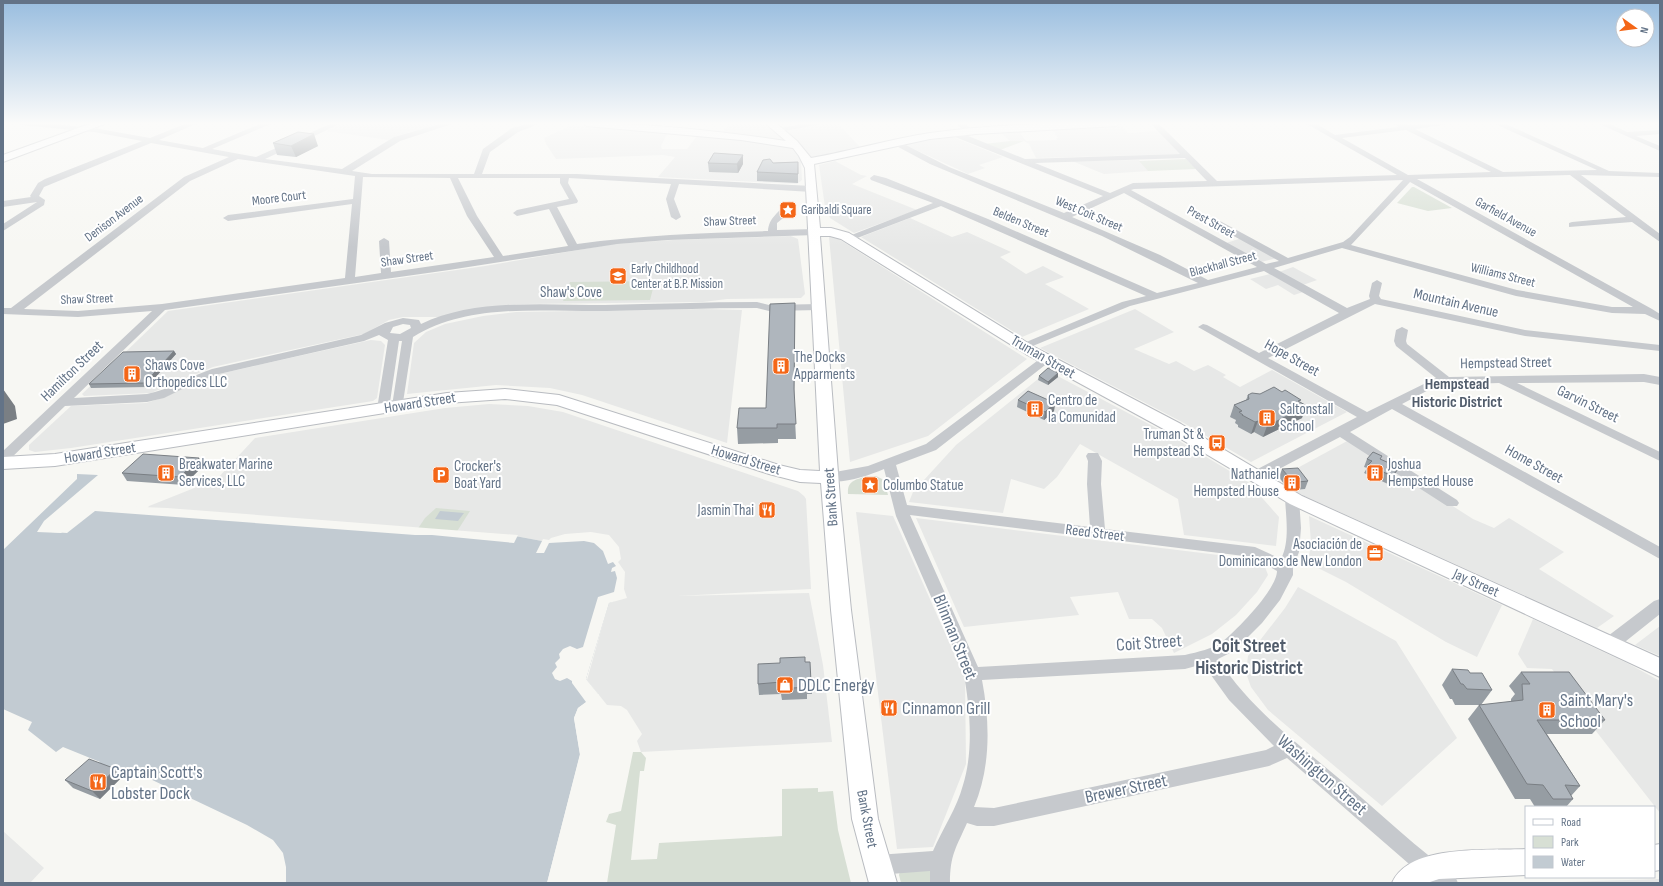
<svg xmlns="http://www.w3.org/2000/svg" width="1663" height="886" font-family="'Sofia Sans Condensed',sans-serif">
<rect width="100%" height="100%" fill="#f7f7f3"/>
<path fill="#e7e8e7" d="M344,123H426L435,125L396,136L389,140L326,131Z
M738,123H763L768,127L788,130L837,123L861,148L801,161L802,180L797,184L658,177L675,157L663,155L556,159L546,144L544,138L572,125L621,129L667,134L661,146L662,149H687L697,136L714,138L730,125Z
M1122,126L1128,133L1158,131L1181,154L1036,158L1029,144L1024,141H1010L999,131L1018,130L1026,141L1057,140L1056,138H1058L1052,129Z
M953,137L1003,157L979,165L985,168L968,174L903,144Z
M1139,160L1149,171L1104,174L1072,161Z
M835,161L861,175L867,176L852,184L917,210L854,233L830,218L825,207L819,165Z
M910,218L952,237L967,232L1011,252L1000,257L1026,274L1043,266L1064,277L1045,284L1089,309L1022,337L861,237Z
M791,236L798,239L805,294L801,298L727,299L703,302L525,304L504,306L440,317H403L389,320L364,334L213,367L151,393L84,396L82,394L168,311L485,266L613,244L673,240Z
M831,236H834L1027,359L928,436L850,462L829,237Z
M1242,238L1277,258L1261,262L1226,243Z
M1293,267L1302,272L1317,280L1303,285L1279,272Z
M1270,274L1303,292L1294,295L1278,285L1266,289L1250,279Z
M702,309L742,310L727,443L582,395L550,388L496,385L407,394L414,343L426,332L445,324L483,316L516,312Z
M1135,309L1174,332L1134,349L1169,364L1176,361L1194,371L1208,365L1226,375L1223,377L1240,387L1272,370L1347,412L1251,462L1182,422L1040,348Z
M371,340L381,341L385,345L377,398L373,401L71,448L35,452L29,450V445L71,406L146,403L165,397L214,375Z
M1048,371L1166,433L1248,482L1279,517L1276,546L1184,535L1178,499L1080,444L1057,477L1044,489L1011,479L1003,513L909,502L913,492L956,445Z
M489,404L528,406L563,412L798,491L804,496L806,499L811,589L677,596L809,593L823,665L832,742L641,752L637,741L642,734L627,710L621,706L607,705L587,680L609,602L552,540L542,541L515,536L147,509L149,506L217,479L255,438L445,408Z
M1349,440L1473,519L1494,528L1509,518L1564,552L1539,569L1614,616L1597,628L1287,488L1279,478Z
M856,512L893,516L965,678L966,764L933,847L897,849Z
M1309,516L1502,605L1477,657L1446,642L1346,582L1308,563L1311,543Z
M916,518L1251,559L1265,567L1268,575L1257,592L1236,615L1212,634L1174,653L1162,628L1152,619H1129L1118,592L1070,597L1079,615L964,627Z
M1298,587L1396,641L1457,738L1382,806L1268,710L1251,687L1246,673L1248,656L1285,608Z
M1533,619L1629,664L1660,681V813L1592,726L1552,669L1527,668L1518,654Z
M1660,626V656L1635,645Z
M3,831L44,868L30,883H3Z
M1660,879V883H1532Z"/>
<path fill="#d7dfd4" d="M1010,141H1024L1000,150L984,144Z
M1186,159L1196,169L1148,171L1139,161Z
M1412,187H1414L1452,208L1428,211L1397,203Z
M655,281L650,300L563,301L570,282Z
M867,476H876L884,480L888,495L848,494C847,480 856,480 867,476Z
M436,508L470,511L456,533L417,530L425,518Z
M633,752H641L646,758L644,771H640L631,860L657,859L659,843L782,836V789L818,788V792L833,791L838,830L851,883H607L616,825L606,822L609,814L621,811Z
M930,870L933,883H901L899,875L900,871Z"/>
<path fill="#c2cbd2" d="M77,474L98,475L44,521L37,532L61,533L86,510L515,536L542,541L593,534L617,561L625,597L609,603L586,679L598,694L578,708L574,718L580,754L547,883H286V867L283,853L273,840L247,825L127,768L119,776L96,766L100,762L63,747L56,752L28,730L32,722L3,709V550L77,479Z
M440,511L464,513L458,521L435,519Z"/>
<path fill="#f7f7f3" d="M92,505L167,508L518,535L514,543L432,535H415L95,511L67,533L51,532L60,531L83,510Z
M591,532L609,535L619,547L621,559L618,562L625,572L624,589L627,598L609,603L586,679L599,695L577,713V728L582,755L549,883H547L580,755L574,718L578,708L586,702L572,683V681L567,678L560,681L555,679L552,673L557,667L555,663L560,658L559,654L563,649L570,646L577,649L583,647L598,597L614,592L617,578L615,571L611,572L612,568L616,566L613,562L608,564L603,551L594,543L584,541L549,543L544,553H536L543,539L549,540L551,538L565,534Z"/>
<g fill="none" stroke-linecap="round" stroke-linejoin="round">
<defs>
<path id="major" d="M92,123H107L3,162V155Z
M582,123C650,123 718,131 786,141L765,123H776L797,141L811,158C851,151 890,139 930,133C993,124 1057,123 1121,123L1116,126L976,134L930,139L814,164L820,228H831L849,233L1036,348L1181,424L1302,496L1660,658V677L1290,504L1169,432L1026,354L841,239L830,236H820L840,499L851,610L878,819L897,883H869L852,819L831,610L821,483L800,482L769,474L557,405L505,399L447,403L55,466L3,469V457L55,454L447,393L505,389L559,395L779,465L800,470L820,471L805,168L799,156L793,148L741,140L587,126Z
M1660,844V870L1654,871V845Z
M1526,849V875L1439,879L1427,883H1392C1409,843 1489,851 1526,849Z"/>
</defs>
<use href="#major" stroke="#b9bcc1" stroke-width="2"/>
<path fill="#c6c9cd" fill-rule="evenodd" d="M16,123H45L94,128L150,138L187,123H198L159,140L203,148L262,123H273L212,149L256,157L332,123H342L265,159L342,169L394,137L443,123H455L400,141L352,171L372,174H474L483,149L512,128L530,123H542L518,132L490,152L482,174H577L812,186L816,189L812,192L679,184L674,199L681,217L676,220L671,217L666,199L671,184L569,178L568,183L578,201L577,203L557,207L577,244C640,235 704,233 768,231C769,217 779,213 787,202L790,201L794,204L788,214L777,223V230L815,229L820,232L815,235L668,240L617,244L449,270L165,310L74,398L147,394C168,390 191,376 212,369L361,335L385,323L403,318L419,320L421,324C474,298 547,305 605,305C655,304 706,302 757,302L769,305L820,304L825,307L820,310L769,311L757,308C707,308 657,310 607,311C544,312 470,302 413,337L402,409L398,410L392,406L402,341H399L389,409L383,413L377,409L388,340L379,335L364,341L219,374L197,382L164,398L147,402L65,406L8,461L3,462V451L152,311L78,317L3,314V308H11L184,177L229,157L151,143L44,187L39,196L45,200L44,205L3,231V224L37,202L3,207V201L31,197L30,196L38,183L45,179L142,141L94,132L20,125ZM238,159L355,176L353,199L228,215L223,218L228,221L352,204L345,278L162,304L78,311L24,309L190,181ZM363,177L450,178L467,216L494,257L391,272L389,241L384,238L379,241L381,273L355,277ZM458,178H560V183L569,199L517,210L513,213L517,216L549,209L568,246L503,256L477,216ZM403,324L410,325L411,328L400,334L390,333L393,327Z
M809,123H828L779,132L775,130L779,128Z
M955,123H964L974,131L967,133Z
M1150,123H1158L1217,181L1397,175L1305,123H1315L1335,135L1398,127L1393,123H1403L1408,125L1448,123L1444,125L1415,129L1503,172L1597,170L1493,123H1504L1609,171L1660,173V177L1581,175L1660,234V242L1632,222L1569,227V223L1572,222L1626,217L1570,175L1417,179L1652,309L1660,314V321L1645,314L1612,313L1516,296L1342,248L1274,268L1347,308L1370,299L1369,296L1372,283L1377,280L1382,283L1379,296L1381,299L1525,330L1660,345V351L1525,336L1375,304L1268,358L1367,412L1436,378L1396,346L1394,341L1396,330L1402,327L1408,330L1406,341L1407,344L1449,377L1644,374L1660,377V385L1644,382L1517,383L1660,452V461L1499,383L1438,385L1402,404L1660,547V559L1392,409L1350,432L1457,500L1459,503L1457,506H1447L1340,437L1260,479H1250L1248,476L1250,473L1357,417L1198,327L1203,324L1207,325L1259,353L1339,313L1264,271L1130,306L1023,350L1019,349L1017,347L1019,345L1122,302L1146,296L941,206L852,240L849,241L844,238L933,203L871,180L870,178L874,175L886,178L988,219L1157,293L1198,283L1102,236L930,164L889,142L896,140L949,167L1064,213L1103,196L950,135V131H956L1025,159L1180,154ZM1406,130L1491,172L1408,175L1342,138ZM1185,158L1207,181L1133,183L1110,193L1035,163ZM1403,180L1350,237L1343,242L1288,258L1218,220H1212V224L1279,261L1266,264L1131,190L1134,189ZM1410,182L1633,307H1612L1517,290L1351,245ZM1124,193L1257,267L1208,280L1160,255L1072,217Z
M1597,123H1608L1627,132L1660,130V134L1636,136L1660,146V151Z
M1045,357L1049,358L1051,360L1049,362L936,450L896,465L907,505L1090,527L1087,484L1088,461L1086,456L1088,453H1098L1102,461L1101,484L1105,529L1255,547L1281,559C1290,541 1286,518 1285,498L1287,495H1297L1299,498L1301,528L1299,552L1293,568V575L1280,600L1262,623L1234,651L1218,659C1252,711 1301,746 1348,786C1383,816 1417,848 1455,876L1458,883H1431L1287,758L1269,766L994,826H977L967,823C956,848 950,855 950,883H930V871L877,875L870,872L867,865L870,858L877,855L933,851C943,828 957,808 963,785C974,750 970,706 963,670L896,516L884,469C867,476 842,485 824,480L822,477L824,474L868,466L926,444L1041,358ZM910,515L1252,557L1277,571C1277,589 1237,630 1223,641C1212,649 1198,652 1185,655L978,667ZM1203,664L1229,700L1274,746L1266,750L994,808L974,807C991,767 990,722 982,680L1185,669Z
M1660,599V614L1616,649L1610,651L1604,649L1602,644L1604,639L1654,601Z"/>
<use href="#major" fill="#fff" fill-rule="evenodd"/>
</g>
<path fill="#969da3" d="M273,143L318,146L296,157L277,155Z
M743,155V164L738,173L709,172L708,163Z
M798,162V183L757,181V172L773,163Z
M795,303L794,400L796,439H778V443L738,444L737,428L766,408Z
M174,351L176,354L147,387L91,388L89,384Z
M1058,373V377L1048,385L1038,380L1039,376Z
M1248,395L1300,403L1302,418L1263,437L1254,432L1251,434L1238,427V425L1235,423L1236,420L1230,417L1234,405L1246,400Z
M1018,400L1055,403L1054,411L1044,420L1017,407Z
M199,458L203,466L184,485L127,481L122,473Z
M1367,459L1381,460L1389,465L1394,476L1388,484L1364,473L1367,468L1364,467Z
M1282,469L1308,481L1305,489L1294,490L1284,484L1279,477Z
M805,662L811,682L812,694H807V699L782,700L781,694L759,695L758,684Z
M1452,669L1470,673L1492,690L1481,705L1511,702V699L1515,694L1509,686L1521,672L1605,720L1592,734H1547L1580,786L1571,796L1573,799L1566,807H1535L1530,799H1515L1468,719L1479,705H1455L1452,699H1450L1442,685Z
M122,777L100,799L73,788L65,780Z"/>
<path fill="#7a7f84" d="M314,134L318,146L296,157L291,146Z
M743,155V164L738,173L737,164Z
M795,303V317L794,404V389Z
M174,351L176,354L147,387L145,383Z
M1058,373V377L1048,385V382Z
M3,389L15,406L17,419L3,424Z
M1055,403L1054,411L1044,420L1045,412Z
M1307,406L1302,418L1263,437L1267,426Z
M1258,421L1254,432L1251,434L1255,422Z
M199,458L203,466L184,485L180,477Z
M1398,469L1394,476L1388,484L1392,476Z
M116,769L122,777L100,799L92,791Z"/>
<path fill="#afb6bd" stroke="#7a7f84" d="M298,132L314,134L291,146L273,143Z
M714,153L743,155L737,164L708,163Z
M770,159L773,163L798,162V174L757,172L763,160Z
M795,303L794,389L796,424H777V428H737L739,408H766L770,304Z
M174,351L145,383L89,384L123,352Z
M1048,368L1058,373L1048,382L1039,376Z
M1274,387L1282,392L1285,390L1301,400L1298,401L1307,406L1267,426L1258,421L1255,422L1242,415H1243L1239,412L1242,411L1234,405L1249,399L1248,395L1252,393L1260,394Z
M1028,391L1055,403L1045,412L1018,400Z
M1373,452L1382,456L1380,459L1389,463L1388,464L1398,469L1392,476L1368,465L1372,461L1367,459Z
M143,454L199,458L180,477L122,473Z
M1298,468L1308,481L1298,482L1288,476L1282,469Z
M805,657V662H810L811,682H806V687L781,689V682L758,684V664L780,663V658Z
M1452,669L1468,670L1470,673H1482L1492,690L1467,689L1463,684H1461Z
M1521,672H1569L1605,720H1537L1580,786L1565,785L1573,799H1553L1543,785L1527,784L1479,705L1523,700L1522,684H1530Z
M89,759L116,769L92,791L65,780Z"/>
<linearGradient id="sky" x2="0" y2="1"><stop stop-color="#99bddf"/><stop offset="0.5" stop-color="#fbfbfa"/><stop offset="1" stop-color="#fbfbfa" stop-opacity="0"/></linearGradient>
<rect width="1663" height="247" fill="url(#sky)"/>
<defs>
<symbol id="sight-square" viewBox="-11 -11 22 22"><rect x="-9" y="-9" width="18" height="18" rx="4" fill="#f46617" stroke="#fff"/><path d="M0-6L1.8-2.2L6-1.7L2.9 1.2L3.7 5.4L0 3.3L-3.7 5.4L-2.9 1.2L-6-1.7L-1.8-2.2Z" fill="#fff"/></symbol>
<symbol id="school-square" viewBox="-11 -11 22 22"><rect x="-9" y="-9" width="18" height="18" rx="4" fill="#f46617" stroke="#fff"/><path d="M0-5L7-2L0 1L-7-2ZM-4 1L0 2.5L4 1V4Q0 6-4 4Z" fill="#fff"/></symbol>
<symbol id="building-square" viewBox="-11 -11 22 22"><rect x="-9" y="-9" width="18" height="18" rx="4" fill="#f46617" stroke="#fff"/><path d="M-4-6H4V6H1V3H-1V6H-4ZM-2.5-4.3h1.7v1.8h-1.7ZM.8-4.3h1.7v1.8H.8ZM-2.5-1h1.7V.8h-1.7ZM.8-1h1.7V.8H.8Z" fill="#fff"/></symbol>
<symbol id="bus-square" viewBox="-11 -11 22 22"><rect x="-9" y="-9" width="18" height="18" rx="4" fill="#f46617" stroke="#fff"/><path d="M-5-6H5V4H4V6H2V4H-2V6H-4V4H-5ZM-3.5-4V0h7V-4ZM-3.5 1.2v1.5H-2V1.2ZM2 1.2v1.5H3.5V1.2Z" fill="#fff"/></symbol>
<symbol id="parking-square" viewBox="-11 -11 22 22"><rect x="-9" y="-9" width="18" height="18" rx="4" fill="#f46617" stroke="#fff"/><path d="M-3.5-5.5H1a3.5 3.5 0 0 1 0 7H-1V5.5H-3.5ZM-1-3.4V-.6H.8a1.4 1.4 0 0 0 0-2.8Z" fill="#fff"/></symbol>
<symbol id="restaurant-square" viewBox="-11 -11 22 22"><rect x="-9" y="-9" width="18" height="18" rx="4" fill="#f46617" stroke="#fff"/><path d="M-5-6h1v4h1v-4h1v4h1v-4h1v5L-1.5 .5V6h-2V.5L-5-1ZM5-6V6H3V1.5H1.5Q1.5-4 5-6Z" fill="#fff"/></symbol>
<symbol id="office-square" viewBox="-11 -11 22 22"><rect x="-9" y="-9" width="18" height="18" rx="4" fill="#f46617" stroke="#fff"/><path d="M-6-3h4V-5.5h4V-3h4V5H-6ZM-1-4.5V-3h2v-1.5ZM-6 0V1H6V0Z" fill="#fff"/></symbol>
<symbol id="shop-square" viewBox="-11 -11 22 22"><rect x="-9" y="-9" width="18" height="18" rx="4" fill="#f46617" stroke="#fff"/><path d="M-5-2.5h2.3a2.7 3.5 0 0 1 5.4 0H5L5.5 6h-11ZM-1.5-2.5h3a1.5 2.3 0 0 0-3 0Z" fill="#fff"/></symbol>
</defs>
<g fill-rule="evenodd">
<use href="#sight-square" x="778" y="200" width="20" height="20"/>
<use href="#school-square" x="608" y="266" width="20" height="20"/>
<use href="#building-square" x="771" y="356" width="20" height="20"/>
<use href="#building-square" x="122" y="364" width="20" height="20"/>
<use href="#building-square" x="1025" y="399" width="20" height="20"/>
<use href="#building-square" x="1257" y="408" width="20" height="20"/>
<use href="#bus-square" x="1207" y="433" width="20" height="20"/>
<use href="#building-square" x="156" y="463" width="20" height="20"/>
<use href="#building-square" x="1365" y="463" width="20" height="20"/>
<use href="#parking-square" x="431" y="465" width="20" height="20"/>
<use href="#building-square" x="1282" y="473" width="20" height="20"/>
<use href="#sight-square" x="860" y="475" width="20" height="20"/>
<use href="#restaurant-square" x="757" y="500" width="20" height="20"/>
<use href="#office-square" x="1365" y="543" width="20" height="20"/>
<use href="#shop-square" x="775" y="675" width="20" height="20"/>
<use href="#restaurant-square" x="879" y="698" width="20" height="20"/>
<use href="#building-square" x="1537" y="700" width="20" height="20"/>
<use href="#restaurant-square" x="88" y="772" width="20" height="20"/>
</g>
<g text-anchor="middle" dominant-baseline="central" stroke-width="4" stroke-linejoin="round" paint-order="stroke">
<g font-size="13" fill="#637387" stroke="#fff">
<text transform="translate(279 198) rotate(-7)">Moore Court</text>
<text transform="translate(1089 214) rotate(23)">West Coit Street</text>
<text transform="translate(1506 217) rotate(29)">Garfield Avenue</text>
<text transform="translate(114 218) rotate(-37)">Denison Avenue</text>
<text transform="translate(730 221) rotate(-2)">Shaw Street</text>
<text transform="translate(1021 222) rotate(23)">Belden Street</text>
<text transform="translate(1211 222) rotate(29)">Prest Street</text>
<text transform="translate(407 259) rotate(-8)">Shaw Street</text>
<text transform="translate(1223 264) rotate(-15)">Blackhall Street</text>
<text transform="translate(1503 275) rotate(14)">Williams Street</text>
<text transform="translate(87 299) rotate(-2)">Shaw Street</text>
</g>
<g font-size="13" fill="#637387" stroke="#fff" text-anchor="start">
<text x="801" y="210">Garibaldi Square</text>
<text x="631" y="269">Early Childhood<tspan x="631" dy="15">Center at B.P. Mission</tspan></text>
</g>
<g font-size="15" fill="#637387" stroke="#fff">
<text x="571" y="292">Shaw's Cove</text>
<text transform="translate(1456 303) rotate(13)">Mountain Avenue</text>
<text transform="translate(1043 357) rotate(30)">Truman Street</text>
<text transform="translate(1292 358) rotate(29)">Hope Street</text>
<text transform="translate(1506 363) rotate(-1)">Hempstead Street</text>
<text transform="translate(72 371) rotate(-44)">Hamilton Street</text>
<text transform="translate(420 403) rotate(-9)">Howard Street</text>
<text transform="translate(1588 404) rotate(26)">Garvin Street</text>
<text transform="translate(100 453) rotate(-9)">Howard Street</text>
<text transform="translate(746 460) rotate(17)">Howard Street</text>
<text transform="translate(1534 464) rotate(29)">Home Street</text>
<text transform="translate(831 497) rotate(-94)">Bank Street</text>
<text transform="translate(1095 533) rotate(7)">Reed Street</text>
<text transform="translate(1476 583) rotate(24)">Jay Street</text>
<text transform="translate(867 819) rotate(79)">Bank Street</text>
</g>
<g font-size="15" fill="#637387" stroke="#fff" text-anchor="start">
<text x="794" y="357">The Docks<tspan x="794" dy="17">Apparments</tspan></text>
<text x="145" y="365">Shaws Cove<tspan x="145" dy="17">Orthopedics LLC</tspan></text>
<text x="1048" y="400">Centro de<tspan x="1048" dy="17">la Comunidad</tspan></text>
<text x="1280" y="409">Saltonstall<tspan x="1280" dy="17">School</tspan></text>
<text x="1204" y="434" text-anchor="end">Truman St &amp;<tspan x="1204" dy="17">Hempstead St</tspan></text>
<text x="179" y="464">Breakwater Marine<tspan x="179" dy="17">Services, LLC</tspan></text>
<text x="1388" y="464">Joshua<tspan x="1388" dy="17">Hempsted House</tspan></text>
<text x="454" y="466">Crocker's<tspan x="454" dy="17">Boat Yard</tspan></text>
<text x="1279" y="474" text-anchor="end">Nathaniel<tspan x="1279" dy="17">Hempsted House</tspan></text>
<text x="883" y="485">Columbo Statue</text>
<text x="754" y="510" text-anchor="end">Jasmin Thai</text>
<text x="1362" y="544" text-anchor="end">Asociación de<tspan x="1362" dy="17">Dominicanos de New London</tspan></text>
</g>
<g font-size="16" font-weight="bold" fill="#525d6c" stroke="#fff">
<text x="1457" y="384">Hempstead<tspan x="1457" dy="18">Historic District</tspan></text>
</g>
<g font-size="18" fill="#637387" stroke="#fff">
<text transform="translate(955 637) rotate(68)">Blinman Street</text>
<text transform="translate(1149 643) rotate(-4)">Coit Street</text>
<text transform="translate(1322 775) rotate(41)">Washington Street</text>
<text transform="translate(1126 789) rotate(-12)">Brewer Street</text>
</g>
<g font-size="18" fill="#637387" stroke="#fff" text-anchor="start">
<text x="798" y="685">DDLC Energy</text>
<text x="1560" y="700">Saint Mary's<tspan x="1560" dy="21">School</tspan></text>
<text x="902" y="708">Cinnamon Grill</text>
<text x="111" y="772">Captain Scott's<tspan x="111" dy="21">Lobster Dock</tspan></text>
</g>
<g font-size="19" font-weight="bold" fill="#525d6c" stroke="#fff">
<text x="1249" y="646">Coit Street<tspan x="1249" dy="22">Historic District</tspan></text>
</g>
</g>
<rect width="1663" height="886" fill="none" stroke="#637387" stroke-width="8"/>
<rect x="1525" y="806" width="130" height="72" fill="#ffffff" stroke="#c1c7cf"/>
<rect x="1533" y="819" width="20" height="6" fill="#ffffff" stroke="#c1c7cf"/>
<text x="1561" y="826" font-size="12" fill="#637387">Road</text>
<rect x="1533" y="836" width="20" height="12" fill="#d7dfd4" stroke="#c1c7cf"/>
<text x="1561" y="846" font-size="12" fill="#637387">Park</text>
<rect x="1533" y="856" width="20" height="12" fill="#c2cbd2" stroke="#c1c7cf"/>
<text x="1561" y="866" font-size="12" fill="#637387">Water</text>
<g transform="translate(1635 28) rotate(104)"><circle r="19" fill="#ffffff" stroke="#c1c7cf"/>
<path d="M0-3L7 15L0 10L-7 15Z" fill="#f46617"/>
<text y="-6" font-size="11" font-weight="bold" text-anchor="middle" fill="#637387">N</text>
</g>
</svg>
